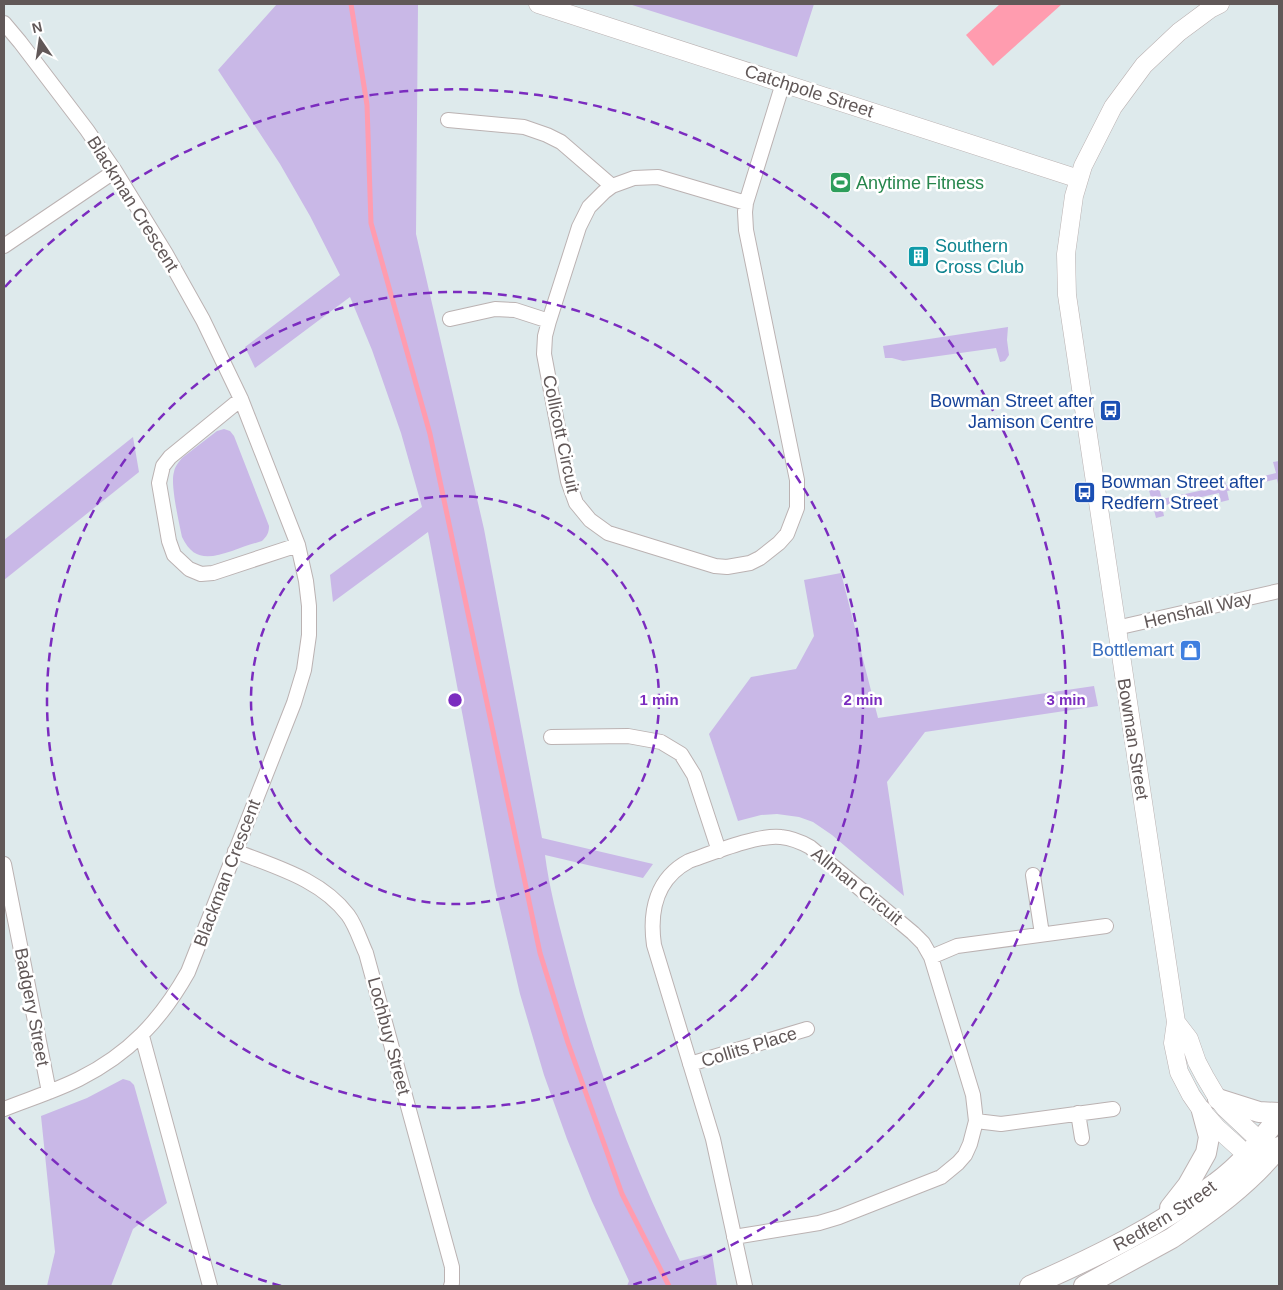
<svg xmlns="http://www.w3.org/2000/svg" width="1283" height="1290" font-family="Helvetica,sans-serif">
<rect width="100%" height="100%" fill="#deeaec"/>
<path fill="#c9b8e7" d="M277,4H418L416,234L484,529L542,838L653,864L643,878L545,855C549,887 558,920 566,951C593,1058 631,1162 680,1261L712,1253L717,1286H627L629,1281L592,1201L567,1139L544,1075L520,994L495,887L428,532L333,602L330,575L422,507L401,433L372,350L350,297L255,368L245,347L340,275L310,216L280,164L218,70Z
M629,4H814L797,57Z
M1008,327L1007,340L1009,355L1005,361L1000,362L996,348L903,361L892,358H885L883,346Z
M224,429L230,431L234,436L269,526C269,533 267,536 262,541C252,544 242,547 232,551C210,558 194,562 182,537C179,522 170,484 174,472C175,466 179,462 182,458L217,431Z
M133,437L139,472L4,580V540Z
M1279,461V489L1277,479L1227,491L1229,500L1221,502L1219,493L1162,506L1164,516L1156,518L1149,490L1159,488L1162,499L1217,487L1215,477L1223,475L1226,485L1276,473L1273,462Z
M841,573L878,718L1094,686L1098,706L925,732L887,782L904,896L832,835L813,822L799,817L777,814L761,815L738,821L709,734L751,677L796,669L814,636L804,580Z
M123,1079L130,1081L134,1085L167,1203L133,1229L111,1286H47L55,1252L41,1116L87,1098Z"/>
<path fill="#ff9caf" d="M1000,4H1062L993,66L966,35Z"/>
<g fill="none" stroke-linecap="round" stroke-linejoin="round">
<path stroke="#ff9caf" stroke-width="5" d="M351,4L367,105L371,223L430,434L540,953L568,1043L622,1194L669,1286"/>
<defs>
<path id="minor" d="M4,23L20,42L87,130L115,171L166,254L203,320L241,399L298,545L306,581L309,606V635L304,670L294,703L188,972C161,1020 129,1054 79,1079C55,1091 29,1099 4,1109
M448,120L524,127L547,135L561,142L612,186
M746,203L658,177L634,178L612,186L604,192L589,207L579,227L549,321L545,336L544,354L568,481L576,503L590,520L608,533L715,566L727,567L750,563L760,558L779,543L787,534L797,508V480L746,230L745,212L746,203L783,83
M4,246L115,171
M450,319L495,309L515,310L549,321
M241,399L170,457L163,466L159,483L169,541L174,555L189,569L201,574L213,573L298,545
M1116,628L1279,591
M551,737L628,736L661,742L681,754L694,775L719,851
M235,851C275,867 321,879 348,915C356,926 360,940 366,953L452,1267V1283L451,1286
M4,864L49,1092
M1033,875L1042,934
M931,957L957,946L1106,926
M142,1036L210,1286
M690,1064L807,1029
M1078,1113L1082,1138
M976,1121L1001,1124L1113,1109
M734,1237L819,1223L839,1217L941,1177L958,1163L965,1155L970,1144L976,1121L973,1095L931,957L923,943L913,933L810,847C801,842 791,838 781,837C759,834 712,853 689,861C657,878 649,910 654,945L713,1139L745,1286"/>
<path id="tertiary" d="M538,4L1079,179
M1220,4L1210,9L1179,32L1144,65L1113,107L1083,166L1074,196L1066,254L1067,295L1176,1022L1173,1043L1179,1072L1191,1095L1202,1111L1217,1128L1247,1155L1259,1157
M1176,1022L1189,1039L1197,1062L1205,1077L1218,1099L1225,1108L1260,1141L1265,1152"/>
<g id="secondary">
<path d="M1218,1099L1259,1112L1279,1113"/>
<path d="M1170,1208L1188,1185L1206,1153L1209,1137L1202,1111"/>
<path id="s1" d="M1030,1286C1094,1258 1160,1226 1216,1183C1241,1165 1260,1141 1279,1117"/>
<path d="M1084,1286L1172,1238C1210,1212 1250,1184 1279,1147"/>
</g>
</defs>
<use href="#minor" stroke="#bbb2b2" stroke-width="16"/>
<use href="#tertiary" stroke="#bbb2b2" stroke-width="19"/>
<use href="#secondary" stroke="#bdb3b3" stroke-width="22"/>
<use href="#minor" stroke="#fff" stroke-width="14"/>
<use href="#tertiary" stroke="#fff" stroke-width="18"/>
<use href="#secondary" stroke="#fff" stroke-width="20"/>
</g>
<g fill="none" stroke="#7b2cbf" stroke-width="2.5" stroke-dasharray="9 6">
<circle cx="455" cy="700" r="204"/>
<circle cx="455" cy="700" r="408"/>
<path d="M281 1286A611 611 0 0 1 5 1113M5 287A611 611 0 1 1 629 1286"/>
</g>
<defs>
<symbol id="stadium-square" viewBox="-11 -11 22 22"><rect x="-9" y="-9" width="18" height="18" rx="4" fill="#2e9e5b" stroke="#fff"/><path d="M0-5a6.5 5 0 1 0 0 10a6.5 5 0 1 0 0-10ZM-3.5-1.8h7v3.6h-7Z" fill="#fff"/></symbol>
<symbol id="building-square" viewBox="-11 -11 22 22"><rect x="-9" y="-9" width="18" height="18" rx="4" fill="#0f9aa8" stroke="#fff"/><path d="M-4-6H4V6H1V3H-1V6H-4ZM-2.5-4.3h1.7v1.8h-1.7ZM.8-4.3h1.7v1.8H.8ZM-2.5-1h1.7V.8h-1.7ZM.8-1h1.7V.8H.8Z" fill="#fff"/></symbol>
<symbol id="bus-square" viewBox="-11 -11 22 22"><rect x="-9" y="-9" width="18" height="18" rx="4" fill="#1a4fb4" stroke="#fff"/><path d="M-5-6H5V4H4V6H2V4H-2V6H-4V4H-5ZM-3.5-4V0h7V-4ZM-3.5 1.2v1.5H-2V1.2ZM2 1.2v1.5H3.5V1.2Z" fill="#fff"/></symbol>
<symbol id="shop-square" viewBox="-11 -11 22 22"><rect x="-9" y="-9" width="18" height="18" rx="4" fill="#3f7fe0" stroke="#fff"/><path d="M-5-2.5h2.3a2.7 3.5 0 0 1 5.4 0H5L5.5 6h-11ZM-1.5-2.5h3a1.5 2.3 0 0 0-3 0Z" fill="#fff"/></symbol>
</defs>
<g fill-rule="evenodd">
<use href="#stadium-square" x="828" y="170" width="25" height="25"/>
<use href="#building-square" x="906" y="244" width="25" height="25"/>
<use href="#bus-square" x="1098" y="398" width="25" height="25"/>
<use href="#bus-square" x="1072" y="480" width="25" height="25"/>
<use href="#shop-square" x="1178" y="638" width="25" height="25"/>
</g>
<g text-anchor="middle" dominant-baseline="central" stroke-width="5" stroke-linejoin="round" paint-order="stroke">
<g font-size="18" fill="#615858" stroke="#fff">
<text transform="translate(809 91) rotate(18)">Catchpole Street</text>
<text transform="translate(133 204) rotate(58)">Blackman Crescent</text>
<text transform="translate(561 434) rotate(78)">Collicott Circuit</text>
<text transform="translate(1198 610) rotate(-13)">Henshall Way</text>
<text transform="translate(1133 739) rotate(81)">Bowman Street</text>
<text transform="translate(227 873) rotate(-69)">Blackman Crescent</text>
<text transform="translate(857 886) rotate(39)">Allman Circuit</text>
<text transform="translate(32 1007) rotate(79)">Badgery Street</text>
<text transform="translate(389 1036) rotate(75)">Lochbuy Street</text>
<text transform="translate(749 1047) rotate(-17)">Collits Place</text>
<text stroke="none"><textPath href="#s1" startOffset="152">Redfern Street</textPath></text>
</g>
<g font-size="18" fill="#27864d" stroke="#fff" text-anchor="start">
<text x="856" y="183">Anytime Fitness</text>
</g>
<g font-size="18" fill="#0d838f" stroke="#fff" text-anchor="start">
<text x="935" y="246">Southern<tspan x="935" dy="21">Cross Club</tspan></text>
</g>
<g font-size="18" fill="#164399" stroke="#fff" text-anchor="end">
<text x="1094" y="401">Bowman Street after<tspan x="1094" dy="21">Jamison Centre</tspan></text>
<text x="1101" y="482" text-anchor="start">Bowman Street after<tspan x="1101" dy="21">Redfern Street</tspan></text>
</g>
<g font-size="18" fill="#366cbe" stroke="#fff" text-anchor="end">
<text x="1174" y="650">Bottlemart</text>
</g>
</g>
<circle cx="455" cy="700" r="8" fill="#7b2cbf" stroke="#fff" stroke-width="2.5"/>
<g font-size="15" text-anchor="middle" font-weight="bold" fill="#7b2cbf" stroke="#fff" stroke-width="5" stroke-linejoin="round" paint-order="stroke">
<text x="659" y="705">1 min</text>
<text x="863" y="705">2 min</text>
<text x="1066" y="705">3 min</text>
</g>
<rect width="1283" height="1290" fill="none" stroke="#615858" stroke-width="10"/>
<g transform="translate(40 40) rotate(347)" stroke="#ffffff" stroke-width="4" paint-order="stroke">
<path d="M0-4L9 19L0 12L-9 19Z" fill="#615858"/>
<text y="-8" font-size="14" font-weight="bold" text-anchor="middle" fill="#615858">N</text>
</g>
</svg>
